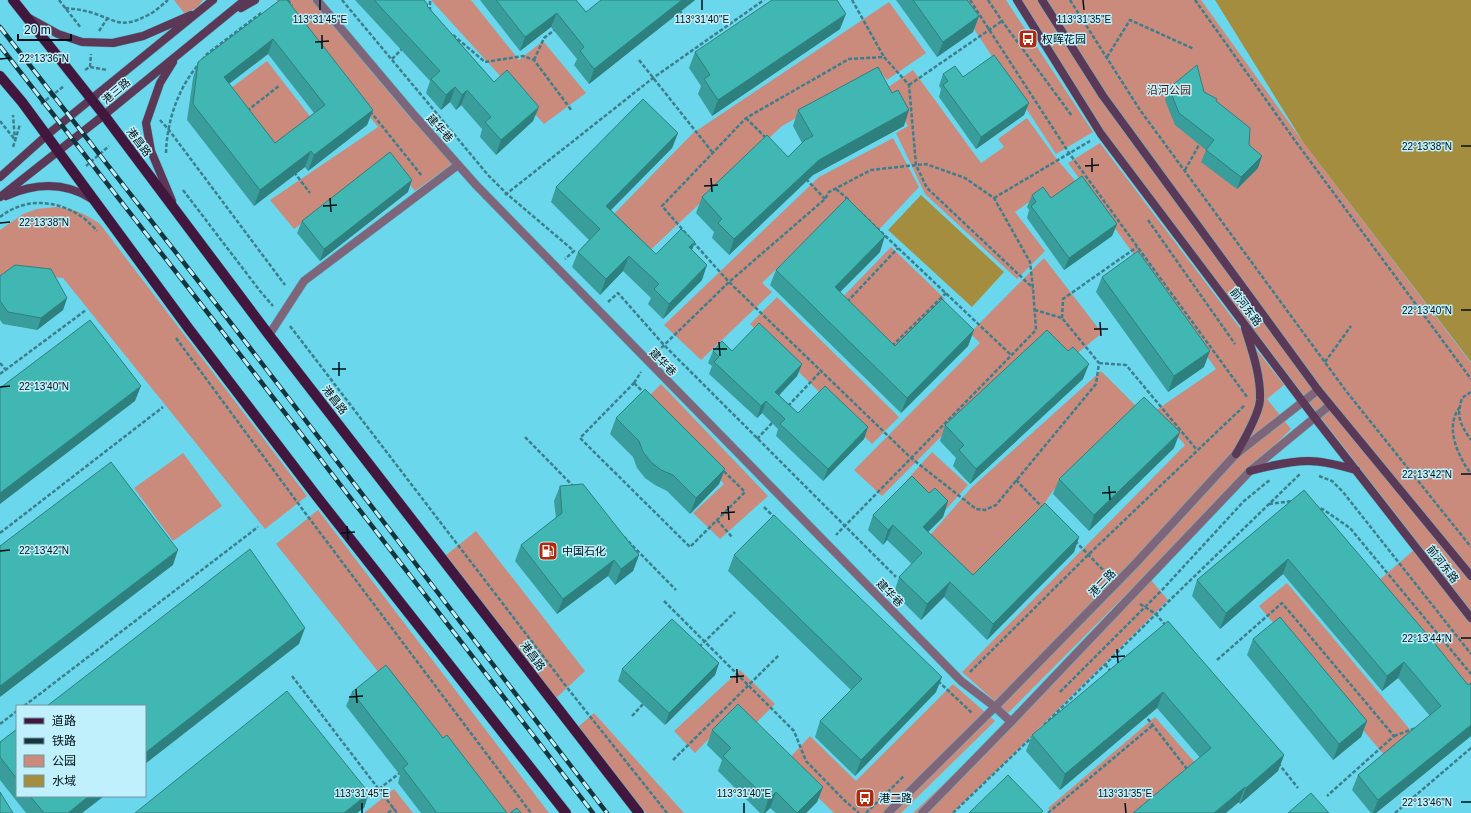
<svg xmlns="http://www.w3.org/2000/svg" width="1471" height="813" font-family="Helvetica,'Noto Sans SC',sans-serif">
<rect width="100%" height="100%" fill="#6bd7ed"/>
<path fill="#ca8b7d" d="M174,0H203L197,8L184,13Z
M276,0H312L407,114L452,164L415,191L390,159L294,229L270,200L378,127Z
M431,0H471L519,60L543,41L586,93L544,124Z
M955,0H1006L1093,132L1056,154Z
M1017,0H1201L1303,142L1471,363V611L1318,414L1104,133Z
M889,2L926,53L887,80L880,71L782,126L643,257L607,221L693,133Z
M267,61L312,119L269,153L223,94Z
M913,70L981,163L1004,147L998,139L1027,118L1055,157L1078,184L1057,199L1039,195L1015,212L1045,251L1017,279L925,194L896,133L908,126L887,88Z
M893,138L919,187L874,235L842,205L762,283L772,292L701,360L664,325L819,177Z
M1100,143L1246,336L1284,385L1267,399L1291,429L1008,713L962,672L1185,445L1155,411L1216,369L1068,163Z
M56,207C75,209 84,213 100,224L307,496L265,529L63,278L7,272L0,277V230L23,214L37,209Z
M891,247L945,299L891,353L838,302Z
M1044,258L1102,333L1069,360L1045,332L882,496L854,470L980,343L970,333Z
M777,297L899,417L872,444L750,324Z
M1101,371L1138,408L1052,492L1037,515L969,583L925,541L972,487Z
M661,384L768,496L720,539L693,513L724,484L643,402Z
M932,452L968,485L942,514L906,481Z
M183,453L222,506L173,541L134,488Z
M318,510L549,813H503L427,733L276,544Z
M476,531L585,671L556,698L445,556Z
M1415,549L1471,622V693L1377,582Z
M1151,580L1168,600L1002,765L952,813H913L1008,723Z
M1287,583L1412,732L1384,755L1259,606Z
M740,670L775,704L749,730L732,715L695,753L674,731Z
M953,684L995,721L901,813H834L784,764L810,736L856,781Z
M594,713L684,813H646L577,728Z
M1155,717L1197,765L1140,813H1052L1048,808Z
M394,789L413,813H364Z"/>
<path fill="#a48d3f" d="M1215,0H1471V362L1303,142Z
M921,195L1004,272L972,307L888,230Z"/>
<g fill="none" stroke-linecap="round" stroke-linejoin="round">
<defs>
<path id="service" d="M269,335L304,281L458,165"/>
<path id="minor" d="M317,0L414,115L476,185L961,681L995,707L1011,722"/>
<path id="tertiary" d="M888,813L995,707L1135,564L1236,454L1318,390
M922,813L1011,722L1250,471L1330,405"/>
<path id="secondary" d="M1017,0L1101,134L1315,418L1471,618
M1042,0L1103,96L1318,390L1471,576
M241,8L255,0
M29,18L58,34L82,42L113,43L143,36L191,15
M0,177L47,135L213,0
M6,196C35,183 65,182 92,199
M0,197L104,115L245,0
M172,201L151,151L146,123L160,83L173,62
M1236,454C1243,442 1259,414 1260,400C1261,375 1252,351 1245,328
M1250,471C1269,466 1289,461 1309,461C1325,461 1341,466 1356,470"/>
<path id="primary" d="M13,0L104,115L269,335L639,813
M0,76L22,102L189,329L318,498L566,813"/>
</defs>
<use href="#service" stroke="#58b3c6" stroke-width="9"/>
<use href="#minor" stroke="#58b3c6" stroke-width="9"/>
<use href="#tertiary" stroke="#58b3c6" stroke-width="9"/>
<use href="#secondary" stroke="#58b3c6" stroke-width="9"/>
<use href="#primary" stroke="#58b3c6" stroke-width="11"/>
<path stroke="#3b7e8c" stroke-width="2.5" stroke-dasharray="4 2" stroke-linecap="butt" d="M59,0L81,28
M288,0L292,6
M342,0L488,175L507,194L574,251L565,259
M852,0L884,57
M970,0L1069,153L1247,397
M988,0L1002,21L1072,116
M1070,0L1140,110L1346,391L1471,547
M1195,0L1296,142L1471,379
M65,8C75,9 84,10 93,13C117,21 122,29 148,15C155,12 162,5 168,0
M679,10L689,22
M430,11V0
M99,31L107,19
M453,35L485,62L523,56L534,60L572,111
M1107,57L1130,20L1194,49
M392,59L403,48
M202,60L207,54L261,13
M534,60L544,38L557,28
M639,60L713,153
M90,67L91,54
M85,70L90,67L107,70
M909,85L1002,21
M41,104L64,86
M247,111L280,85
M370,111L422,176
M746,118L766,138
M160,120L169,130L285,285
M0,121L16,141
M15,141L20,124
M13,147L15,141L13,115
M166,153C167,121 178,88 199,64
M86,166L109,146
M1185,170L1200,143
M294,172L310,193
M806,179L825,199
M836,189L849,200
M183,190L260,291L273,306
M505,195L653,78L764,0
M994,198L1090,141
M859,211L1011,355
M0,217C26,196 61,200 86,220C90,224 94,227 97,231
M1148,220L1235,344
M690,238L662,206L746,118L849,59L884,57L909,85L916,165L927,188L1033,288
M693,242L729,282L911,458L976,509L985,510L996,505L1096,384L1099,363L1062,318L1035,310
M608,302L618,293L664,345L896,577
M847,302L898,248
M1062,318L1063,299L1137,247
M290,326L569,690L667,813
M176,338L303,510L531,813
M892,346L946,293
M657,352L729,282L825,199L829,192L871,170L916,165L926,164L965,178L994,198L1030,262L1033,288L1036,330L836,535
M1325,362L1351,326
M0,363L6,370
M1099,363L1126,365L1197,450
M0,374L86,310
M634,383L641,372
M634,383L745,492L690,547L580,438Z
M1471,392L1462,398C1456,417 1460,424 1471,440
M788,406L821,371
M1460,407C1444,427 1458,456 1471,474
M525,437L574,487
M757,439L773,422
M1319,476L1332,481L1343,492L1471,654
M1016,480L1044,509
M1269,504L1293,501
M1315,506L1324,510L1350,528L1471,674
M764,507L775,518
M717,520L732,537
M0,533L163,407
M624,537L676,590
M1075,541L1107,574
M664,601L794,731L806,761L844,800L859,813
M1140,604L1156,614L1166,626
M699,647L735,612
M1217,660L1282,603L1394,736L1327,796
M1105,664L1112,673
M970,672L1088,555L1245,405
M292,676L397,813
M938,681L972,713
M1060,692L1162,590L1244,501L1266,483L1270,480
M24,706L258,527
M1144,714L1187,769
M632,716L645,702
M0,724L17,711
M1044,725L1170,600L1300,474
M1394,736L1416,728
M673,760L779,655
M1278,763L1298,788
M379,789L401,772
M388,813L394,808
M866,813L904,776
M953,813L1032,737
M1048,813L1153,725
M1395,813L1471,748"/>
<use href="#service" stroke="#7f657a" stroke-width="8"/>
<use href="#minor" stroke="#7f657a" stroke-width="8"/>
<use href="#tertiary" stroke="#7f657a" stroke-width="8"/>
<use href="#secondary" stroke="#5c3857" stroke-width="8"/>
<use href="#primary" stroke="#42173d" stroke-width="10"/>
<defs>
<path id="rail" d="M0,27L227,318L607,813
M0,46L218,326L593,813"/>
</defs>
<use href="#rail" stroke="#14353e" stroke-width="4.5"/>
<use href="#rail" stroke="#bff0fb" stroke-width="3" stroke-dasharray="9" stroke-linecap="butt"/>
</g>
<path fill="#389d9b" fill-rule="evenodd" d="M280,0L373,110L367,125L308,171L305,167L254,206L187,120L193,78L198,62ZM268,54L314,113L275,143L229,84Z
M355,0H424L428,5V7L494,82L533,121L496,155L480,137L482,129L461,105L456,110L450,102L441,110L426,93L430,81Z
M480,0H576L586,12L695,0L589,84L574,65L577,59L551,27L520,51Z
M896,0H967L979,16L973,32L937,57Z
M840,29L712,116L698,94L701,86L689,68L695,52Z
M943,74L963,77L1029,103L1024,115L976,149L939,97L941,89L939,86Z
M1169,88L1204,92L1216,102L1249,145L1258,168L1237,189L1201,162L1206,150L1175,125L1165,100Z
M798,110L904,126L813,175L729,255L712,238L714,232L696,213L702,197L788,157L802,143L793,126Z
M678,133L672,148L611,210L656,254L695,242L692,250L702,280L663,319L648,304L651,298L623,271L600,295L572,267L578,252L589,240L551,202L556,187Z
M408,192L320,261L297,233L302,221Z
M1032,195L1051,198L1117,224L1112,236L1064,270L1027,218L1029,210L1027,207Z
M880,252L840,292L895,346L974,330L968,346L901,413L770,285L776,270Z
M0,276L67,298L63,310L37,330L3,324L0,320Z
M1102,277L1204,367L1168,392L1096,292Z
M713,351H732L802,364L797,376L779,395L798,413L868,427L864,439L823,481L776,436L778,429L762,413L757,418L709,374L712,366L708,363Z
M1083,379L970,484L953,466L956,458L940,441L945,425Z
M616,418L725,469L719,484L690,514L667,491L655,485L645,478L637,468L633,457L610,434Z
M1174,448L1089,531L1053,494L1059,479Z
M560,486L639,555L633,571L615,585L608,576L557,614L515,561L521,545L556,518L554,501Z
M1304,490L1468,685L1471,683V736L1376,813H1371L1352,790L1358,775L1430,716L1398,678L1382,691L1283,574L1220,629L1192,596L1197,580Z
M929,493L948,501L943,517L928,532L973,575L1079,537L1074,552L987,640L944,597L921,620L894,593L899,577L912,564L887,540L883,545L868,530L873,515Z
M734,555L936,692L855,776L815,737L820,721L851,690L728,571Z
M1168,621L1284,755L1278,771L1240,804L1157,708L1060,790L1026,751L1032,735Z
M1253,639L1367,721L1361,737L1333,760L1247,655Z
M719,663L715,675L665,725L618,681L622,669Z
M352,692L443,738L507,813H421L398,783L400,775L346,706Z
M17,729V796H104L82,813H26L0,780V742Z
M712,730L823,787L817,802L806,813H776L770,808L765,813H760L718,771L722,760L707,745Z"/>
<path fill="#2e807e" d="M682,0H695L589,84L594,69Z
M557,13L551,27L520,51L525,37Z
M846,14L840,29L712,116L718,100Z
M979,16L973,32L937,57L943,42Z
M273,39L268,54L218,92L224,77Z
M455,87L450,102L441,110L446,95Z
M467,90L461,105L456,110L462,95Z
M1029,103L1024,115L976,149L981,137Z
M539,107L533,121L496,155L501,140Z
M373,110L367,125L308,171L314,155Z
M909,110L904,126L813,175L729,255L734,239L819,160Z
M678,133L672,148L600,221L606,206Z
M311,151L305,167L254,206L260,190Z
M1262,156L1258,168L1237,189L1241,177Z
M412,180L408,192L320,261L324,249Z
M1117,224L1112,236L1064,270L1069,258Z
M885,236L880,252L829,303L835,287Z
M695,242L689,257V247Z
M629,256L623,271L600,295L606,279Z
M707,265L702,280L663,319L669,304Z
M67,298L63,310L37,330L41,318Z
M974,330L968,346L901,413L907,398Z
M1210,351L1204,367L1168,392L1174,376Z
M802,364L797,376L771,404L775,392Z
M1089,364L1083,379L970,484L976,469Z
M141,386L135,401L0,504V493Z
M766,401L762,413L757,418L761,406Z
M868,427L864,439L823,481L828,469Z
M1180,432L1174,448L1089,531L1094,515Z
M725,469L719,484L690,514L696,498Z
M948,501L943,517L918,542L923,527Z
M893,525L887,540L883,545L888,530Z
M1079,537L1074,552L987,640L993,624Z
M178,550L173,565L0,697V686Z
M639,555L633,571L615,585L621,569Z
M1288,559L1283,574L1220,629L1226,613Z
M614,560L608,576L557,614L563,599Z
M950,582L944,597L921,620L927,604Z
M305,628L299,644L145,764V753Z
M1404,662L1398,678L1382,691L1387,676Z
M719,663L715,675L665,725L669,713Z
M942,677L936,692L855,776L861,760Z
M1163,692L1157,708L1060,790L1065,774Z
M1367,721L1361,737L1333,760L1339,744Z
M1471,725V736L1376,813H1373L1378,800Z
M1284,755L1278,771L1240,804L1246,788Z
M823,787L817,802L806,813H797Z
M1245,787L1239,802L1226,813H1214Z
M776,792L770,808L765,813H764L768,800Z
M369,793L364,808L357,813H344Z
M89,796H104L82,813H68Z"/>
<path fill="#41b7b4" stroke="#2e807e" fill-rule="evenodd" d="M280,0H287L373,110L314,155L311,151L260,190L193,104L198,62ZM273,39L325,105L275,143L224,77Z
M374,0H424L428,5L427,6L494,82L507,70L539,107L501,140L485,122L491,117L467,90L462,95L455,87L446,95L431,79L440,71Z
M496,0H576L586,12L601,0H682L594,69L580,51L584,47L557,13L525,37Z
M772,0H837L846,14L718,100L704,79L710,75L695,52Z
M913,0H967L979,16L943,42Z
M994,55L1029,103L981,137L943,85L948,81L943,74L955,66L963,77Z
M1197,65L1204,92L1217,99L1216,101L1250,128L1249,145L1262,156L1241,177L1206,150L1214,140L1179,113L1169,88Z
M878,67L892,93L898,90L909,110L819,160L734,239L718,223L722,219L702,197L767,135L788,157L805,140L813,136L798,110Z
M643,99L678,133L606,206L656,254L681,229L695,242L689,247L707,265L669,304L654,289L659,284L629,256L606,279L578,252L600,229L556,187Z
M390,152L412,180L324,249L302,221Z
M1082,176L1117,224L1069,258L1031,206L1036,202L1032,195L1043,187L1051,198Z
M847,198L885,236L835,287L895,346L942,299L974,330L907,398L776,270Z
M1138,251L1210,351L1174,376L1102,277Z
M15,265L51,269L67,298L41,318L8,312L0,301V276Z
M90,320L141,386L0,493V388Z
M759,323L802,364L775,392L798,413L825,386L868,427L828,469L780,424L785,419L766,401L761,406L714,362L719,357L713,351L722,341L732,351Z
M1047,330L1068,351L1073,347L1089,364L976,469L959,450L964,445L945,425Z
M645,389L725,469L696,498L673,475L661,470L651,462L643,452L639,441L616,418Z
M1144,397L1180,432L1094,515L1059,479Z
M111,462L178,550L0,686V546Z
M912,476L929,493L935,488L948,501L923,527L973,575L1045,503L1079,537L993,624L950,582L927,604L899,577L922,553L893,525L888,530L873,515Z
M583,484L639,555L621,569L614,560L563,599L521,545L562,513L560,486Z
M1304,490L1431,639L1468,685L1471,683V725L1378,800L1358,775L1441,706L1404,662L1387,676L1288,559L1226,613L1197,580Z
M774,515L942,677L861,760L820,721L862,679L734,555Z
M250,549L305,628L145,753V706H47Z
M1280,617L1367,721L1339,744L1253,639Z
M672,619L719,663L669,713L622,669Z
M1168,621L1284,755L1246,788L1245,787L1214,813H1133L1211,748L1163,692L1065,774L1032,735Z
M386,665L443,738L447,735L507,813H437L403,768L408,764L352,692Z
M287,691L369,793L344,813H135Z
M738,704L823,787L797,813L776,792L768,800L723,756L731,748L712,730Z
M17,729V779L0,757V742Z
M1008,775L1043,811L1041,813H969Z
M0,792L13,813H0Z
M1311,793L1329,813H1288Z
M30,796H89L68,813H44Z
M517,808L521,813H510Z"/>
<path fill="none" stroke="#001015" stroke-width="1.5" d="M320,0V10M702,0V10M1083,0L1084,10M322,35V49M315,42L329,41M0,59L10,58M1461,146H1471M1092,158V172M1085,166L1099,165M711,178L712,192M704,186L718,185M330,198L331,212M323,206L337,205M0,223L10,222M1461,310H1471M1100,322L1101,336M1094,329H1108M719,342L720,356M713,349H727M339,362V376M332,369H346M0,387L10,386M1461,474H1471M1109,486L1110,500M1102,493L1116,492M728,506L729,520M721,513L735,512M347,526L348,540M341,533L355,532M0,551L10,550M1461,638H1471M1117,649L1118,663M1111,657L1125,656M737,669V683M730,677L744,676M356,689L357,703M349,697L363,696M1461,802H1471M362,803V813M744,803V813M1125,803L1126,813"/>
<defs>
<symbol id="bus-square" viewBox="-11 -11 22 22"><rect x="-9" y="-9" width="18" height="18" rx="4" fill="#b4280c" stroke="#bff0fb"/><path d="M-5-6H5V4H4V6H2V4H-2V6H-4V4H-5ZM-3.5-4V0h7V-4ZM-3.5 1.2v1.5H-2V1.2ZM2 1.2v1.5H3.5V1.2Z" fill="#fff"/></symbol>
<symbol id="fuel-square" viewBox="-11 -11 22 22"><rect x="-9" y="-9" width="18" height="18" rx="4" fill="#b4280c" stroke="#bff0fb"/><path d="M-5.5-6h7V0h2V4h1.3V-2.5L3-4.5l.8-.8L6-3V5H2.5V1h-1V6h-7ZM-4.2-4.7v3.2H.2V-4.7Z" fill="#fff"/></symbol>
</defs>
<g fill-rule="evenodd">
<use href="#bus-square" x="1017" y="28" width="22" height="22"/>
<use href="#fuel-square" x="537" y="540" width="22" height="22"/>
<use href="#bus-square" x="854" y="787" width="22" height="22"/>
</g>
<g text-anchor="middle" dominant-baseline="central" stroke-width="3" stroke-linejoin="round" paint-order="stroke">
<g font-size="11" fill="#001015" stroke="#bff0fb" text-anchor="start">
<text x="1042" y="39">权晖花园</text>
<text x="562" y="551">中国石化</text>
<text x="879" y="798">港二路</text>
</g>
<g font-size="11" fill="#5c1509" stroke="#bff0fb">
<text x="1169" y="90">沿河公园</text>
</g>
<g font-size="11" fill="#001015" stroke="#bff0fb">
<text transform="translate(116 91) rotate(-40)">港三路</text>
<text transform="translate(440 128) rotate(48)">建华巷</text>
<text transform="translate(139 142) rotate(53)">港昌路</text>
<text transform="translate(1246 307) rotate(53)">前河东路</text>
<text transform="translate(663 362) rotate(46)">建华巷</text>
<text transform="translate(335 400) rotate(52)">港昌路</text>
<text transform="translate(1443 564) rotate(52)">前河东路</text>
<text transform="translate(1102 583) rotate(-46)">港二路</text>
<text transform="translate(890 593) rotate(46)">建华巷</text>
<text transform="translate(533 656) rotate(53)">港昌路</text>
</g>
</g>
<g font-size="10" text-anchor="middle" fill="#001015" stroke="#bff0fb" stroke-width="3" stroke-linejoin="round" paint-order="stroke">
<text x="320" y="23">113°31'45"E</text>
<text x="702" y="23">113°31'40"E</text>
<text x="1084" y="23">113°31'35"E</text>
<text x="44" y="62">22°13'36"N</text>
<text x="1427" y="150">22°13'38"N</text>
<text x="44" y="226">22°13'38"N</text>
<text x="1427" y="314">22°13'40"N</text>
<text x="44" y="390">22°13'40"N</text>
<text x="1427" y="478">22°13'42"N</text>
<text x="44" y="554">22°13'42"N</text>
<text x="1427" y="642">22°13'44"N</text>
<text x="362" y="797">113°31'45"E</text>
<text x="744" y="797">113°31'40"E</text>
<text x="1125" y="797">113°31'35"E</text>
<text x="1427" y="806">22°13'46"N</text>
</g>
<rect x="16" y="705" width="130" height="92" fill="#bff0fb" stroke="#73969f"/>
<rect x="24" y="718" width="20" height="6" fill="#42173d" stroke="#73969f"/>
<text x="52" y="725" font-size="12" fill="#001015">道路</text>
<rect x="24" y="738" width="20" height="6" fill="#14353e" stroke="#73969f"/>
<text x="52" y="745" font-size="12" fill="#001015">铁路</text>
<rect x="24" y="755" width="20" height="12" fill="#ca8b7d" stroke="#73969f"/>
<text x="52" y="765" font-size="12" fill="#001015">公园</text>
<rect x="24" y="775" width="20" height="12" fill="#a48d3f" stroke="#73969f"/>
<text x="52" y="785" font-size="12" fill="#001015">水域</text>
<path d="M18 34v6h53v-6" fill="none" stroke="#001015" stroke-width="2"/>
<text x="24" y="34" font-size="12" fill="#001015" stroke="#bff0fb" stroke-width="3" paint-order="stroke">20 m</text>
</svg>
